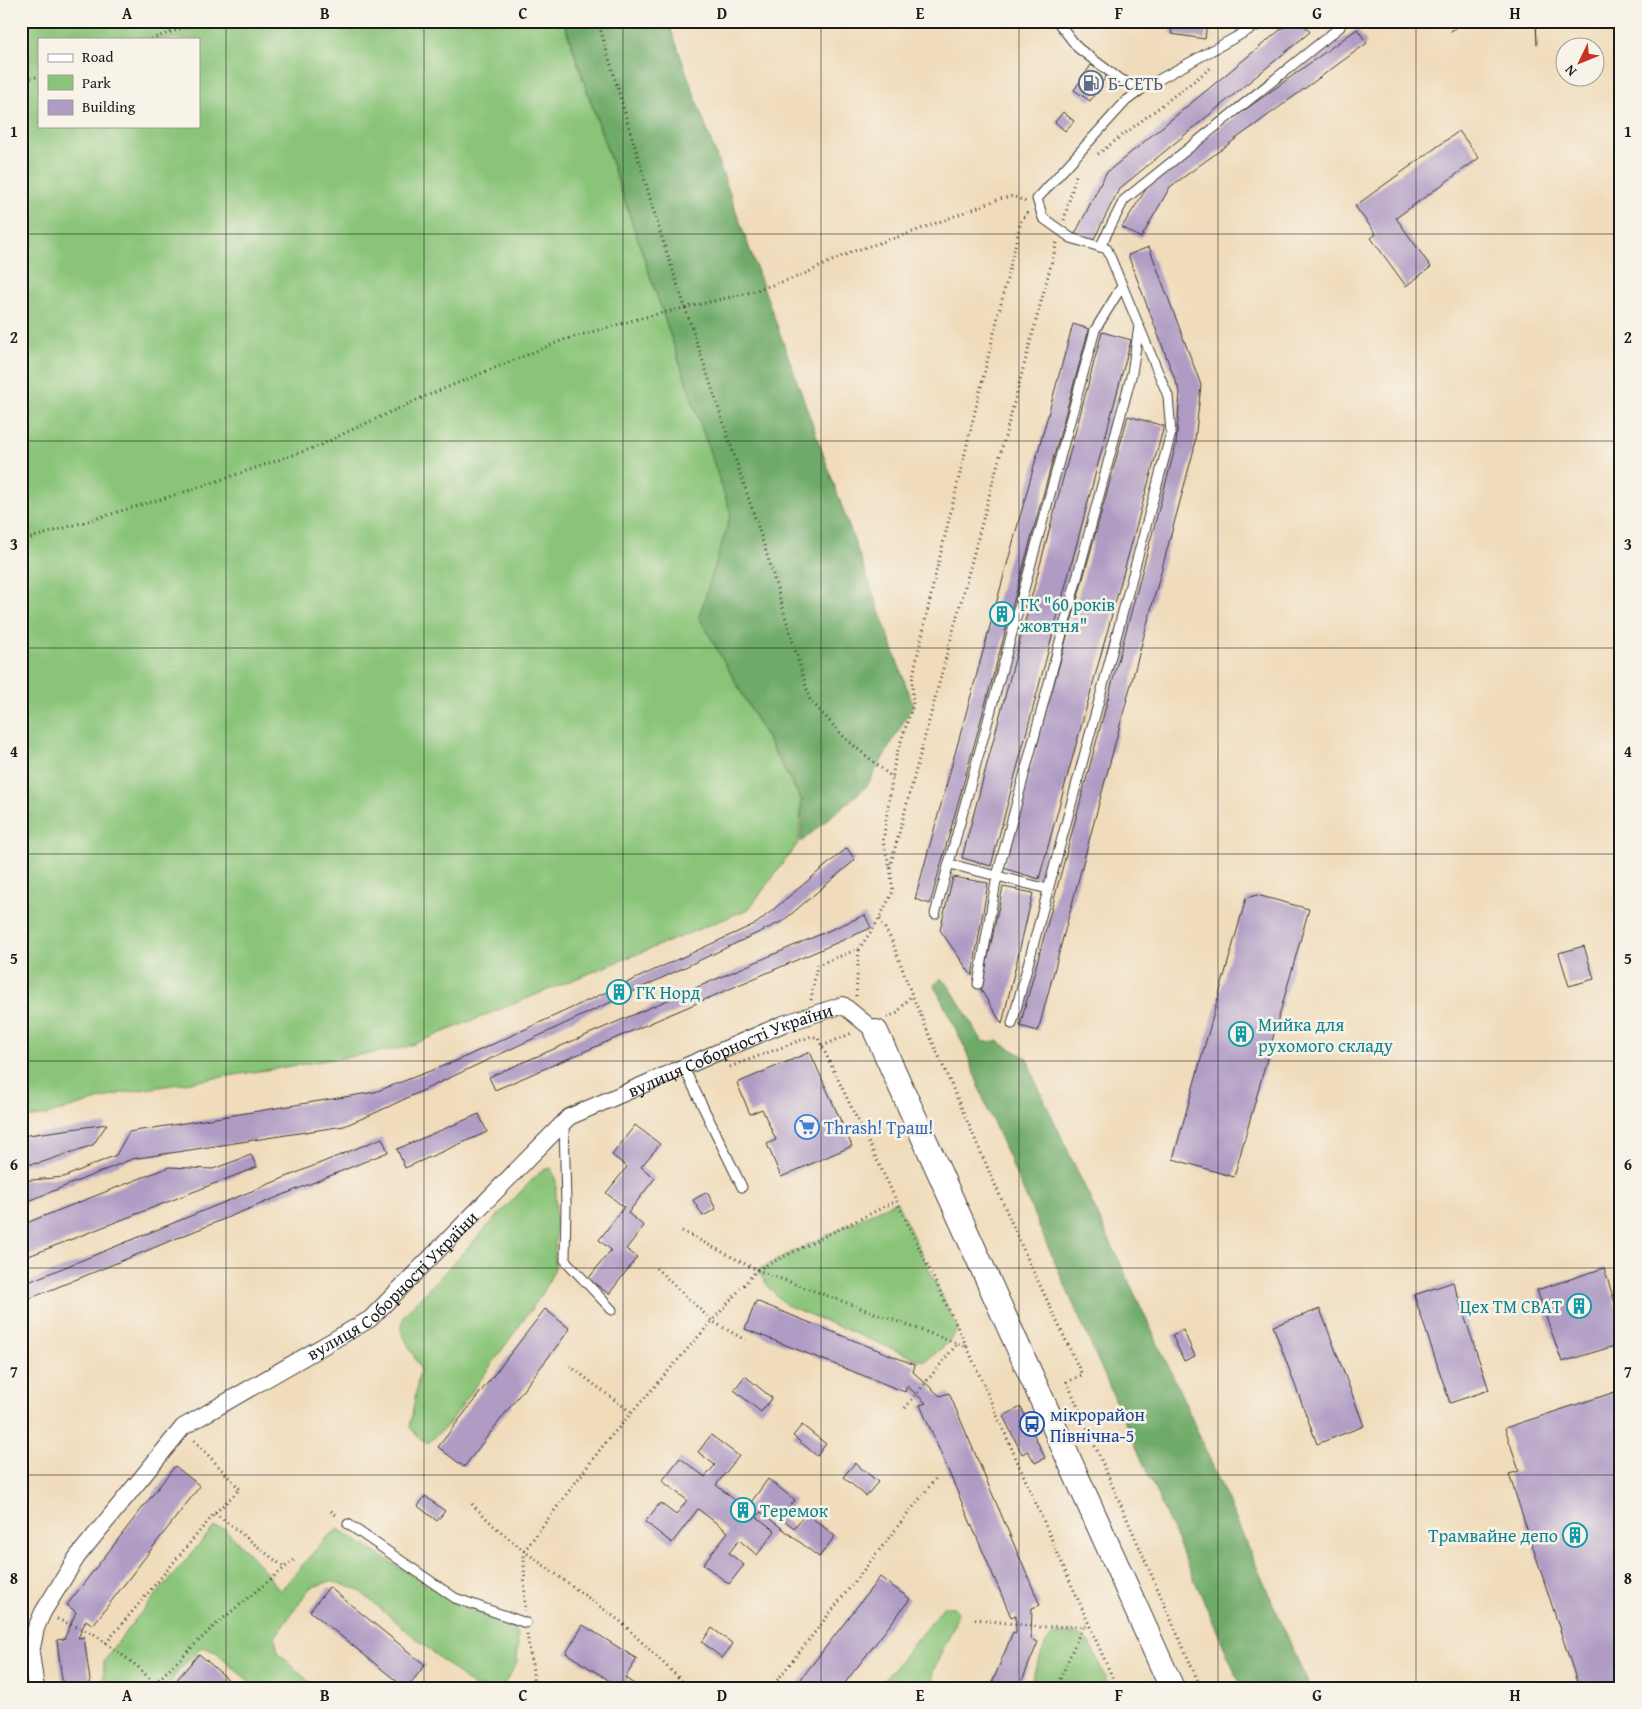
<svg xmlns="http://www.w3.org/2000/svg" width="1642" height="1709" font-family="'Gentium Book Plus',serif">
<rect width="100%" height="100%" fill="#f7f3e8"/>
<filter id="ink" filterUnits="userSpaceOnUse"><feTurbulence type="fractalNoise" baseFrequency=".02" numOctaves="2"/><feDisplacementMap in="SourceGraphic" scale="10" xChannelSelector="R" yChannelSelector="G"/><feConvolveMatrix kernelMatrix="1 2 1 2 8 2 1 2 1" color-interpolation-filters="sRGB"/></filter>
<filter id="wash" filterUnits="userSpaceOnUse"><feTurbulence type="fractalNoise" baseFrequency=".0096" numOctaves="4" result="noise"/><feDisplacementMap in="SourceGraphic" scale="20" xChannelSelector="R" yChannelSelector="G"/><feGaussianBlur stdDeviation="1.12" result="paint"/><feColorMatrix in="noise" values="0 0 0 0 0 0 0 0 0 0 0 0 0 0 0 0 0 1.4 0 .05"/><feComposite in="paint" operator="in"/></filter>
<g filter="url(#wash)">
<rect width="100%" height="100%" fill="#f0dcbb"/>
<path fill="#89c478" stroke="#52704a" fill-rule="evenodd" d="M21,21H563L731,514L699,617L801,800L799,842L749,909L404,1048L122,1093L42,1116L21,1118ZM39,39H199V126H39Z
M551,1168L556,1181L555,1268L543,1293L448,1425L428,1443L419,1438L410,1427L420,1368L401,1331L404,1315L526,1186L542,1170Z
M896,1201L958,1329L946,1345L924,1362L786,1305L770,1289L757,1270Z
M214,1527L225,1529L259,1564L280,1591L324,1540L338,1529L463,1607L513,1627L518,1635L517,1663L502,1688L474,1687L357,1589L331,1581L310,1588L275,1637L278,1652L315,1688H256L216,1652L202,1647L178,1671L166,1688H103L104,1661L129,1627Z
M944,1606L954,1607L958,1612L953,1628L933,1671V1688H878Z
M1076,1633L1090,1644L1110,1688H1028L1046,1642L1054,1634Z"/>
<path fill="#6eaa68" stroke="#456342" d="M564,21H668L913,705L867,786L801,842L802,800L699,617L731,514Z
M941,978L949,986L983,1042L997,1041L1027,1058L1034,1078L1178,1387L1310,1688H1242L986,1106L965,1048L934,985Z"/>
<g id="blocks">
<path fill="#af9bc4" d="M1173,21H1207L1205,39L1171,34Z
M1291,21H1301L1310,32L1119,189L1092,243L1075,234L1106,173Z
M1357,29L1367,43L1170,187L1141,238L1122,227L1155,175Z
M1091,65L1107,75L1090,101L1074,90Z
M1063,112L1074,121L1065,131L1055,122Z
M1459,131L1479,158L1396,218L1431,267L1406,286L1371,238L1376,234L1355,206Z
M1149,247L1201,385L1194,449L1038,1031L1020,1026L1176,445L1180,393L1128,255Z
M1073,324L1089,329L930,904L915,899Z
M1102,332L1131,340L991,866L962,858Z
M1128,416L1164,426L1039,879L1003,868Z
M847,848L855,860L783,921L375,1113L344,1126L132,1159L21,1204V1181L64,1177L116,1155L129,1132L375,1092L456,1061L757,923Z
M953,877L988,883L972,976L940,930Z
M1003,887L1033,893L1002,1024L981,990Z
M1257,895L1309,909L1234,1177L1173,1159L1246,898Z
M865,915L871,928L495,1090L489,1077Z
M1584,946L1594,979L1569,986L1559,953Z
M810,1052L852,1146L781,1177L767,1144L776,1140L762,1109L750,1114L737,1083Z
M479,1114L487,1132L405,1168L397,1149Z
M107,1124L93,1145L40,1163L21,1165V1136Z
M635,1125L660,1144L641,1167L655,1178L628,1213L644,1226L626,1249L637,1257L609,1294L588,1279L611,1250L599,1240L624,1207L606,1193L627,1167L612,1155Z
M382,1138L388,1152L21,1302V1285Z
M251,1155L257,1167L21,1259V1225L169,1167L213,1169Z
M707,1192L716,1209L703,1216L693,1200Z
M1604,1268L1621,1322V1344L1562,1362L1537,1290Z
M1453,1282L1489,1390L1450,1403L1414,1295Z
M756,1301L915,1365L913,1372L940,1396L949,1393L1040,1605L1032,1608L1031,1639L1038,1642L1019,1688H990L1013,1632L1016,1633V1615L1011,1617L920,1405L926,1403L907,1386L905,1392L745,1329Z
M545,1309L570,1329L464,1467L438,1447Z
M1320,1309L1364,1426L1317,1444L1273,1326Z
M1183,1330L1195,1356L1184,1361L1172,1335Z
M745,1376L772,1398L761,1412L734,1390Z
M1621,1390V1688H1579L1509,1474L1519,1471L1505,1428Z
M1021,1407L1045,1458L1035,1463L1028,1451L1022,1454L1003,1416Z
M802,1425L826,1444L817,1456L793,1436Z
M711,1435L739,1456L716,1485L746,1509L768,1479L795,1500L781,1518L794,1528L806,1513L835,1536L819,1557L761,1512L757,1517L775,1531L757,1555L739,1540L729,1553L744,1565L729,1584L703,1564L728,1532L698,1509L672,1543L645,1522L660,1503L676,1515L687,1500L662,1481L680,1458L705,1477L715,1465L698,1452Z
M855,1463L878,1482L866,1496L843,1477Z
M175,1466L200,1486L93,1625L86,1620L78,1638L84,1637L91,1688H63L57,1640L64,1639L76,1612L67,1605Z
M425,1496L445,1511L437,1521L418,1506Z
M880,1577L910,1599L841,1688H794Z
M329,1587L425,1665L407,1688H405L310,1611Z
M583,1625L637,1659L625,1678L640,1688H621L566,1653Z
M712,1628L733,1644L722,1658L702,1642Z
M199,1654L238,1688H179L174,1683Z"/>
</g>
</g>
<g filter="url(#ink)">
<use href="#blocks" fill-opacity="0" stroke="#3c3934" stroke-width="1"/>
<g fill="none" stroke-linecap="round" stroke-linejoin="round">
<defs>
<path id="lane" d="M1057,21L1078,48L1118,78L1142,89
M1100,247L1124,200L1340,27
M950,864L1048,889
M935,914L1095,330L1122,286
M978,984L997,876L1132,373L1139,326
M1012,1024L1171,433L1168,396L1107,249L1071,238L1043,218L1037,199L1126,101L1142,89L1265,21
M683,1066L742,1187
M564,1122L566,1204L565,1260L612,1310
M348,1524L455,1598L526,1623"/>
<g id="street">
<path id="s1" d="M36,1688L31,1653L36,1628L43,1612L77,1557L183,1427L370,1319L569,1117L783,1024L843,1005L876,1032"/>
</g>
<path id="secondary" d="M876,1032L1172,1688"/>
</defs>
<use href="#lane" stroke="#3c3934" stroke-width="11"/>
<use href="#street" stroke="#3c3934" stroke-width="18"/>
<use href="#secondary" stroke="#3c3934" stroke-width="26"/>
<path stroke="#3c3934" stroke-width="3" stroke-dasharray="1 4" stroke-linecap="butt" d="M598,21L660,232L765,548L810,700L846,739L893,778
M151,39L203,21
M21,82L39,76
M1098,154L1212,67
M1064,220L1076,175
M21,541L191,490L319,446L345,433L419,399L563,340L645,317L748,293L800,276L851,252L910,233L999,199L1013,196L1026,202
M890,867L1057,242
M880,919L892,941L912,995L1024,1251L1082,1375L1067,1382L1201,1688
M856,996L859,949
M811,1000L817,965L859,949L878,921L893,891L890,867L883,842L895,759L913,705L912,680L935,577L1021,221L1028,212
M887,1017L897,1013L912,995
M822,1046L852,1033
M682,1231L757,1270L896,1201
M656,1268L712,1321L745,1340
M967,1347L1117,1688
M570,1366L632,1413
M905,1408L957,1344
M472,1504L495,1527L524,1551L525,1611
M331,1511L338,1517
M215,1513L285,1568
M57,1619L94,1634L138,1667L159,1688
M975,1619L1040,1627L1089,1626
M527,1634L533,1671V1688
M106,1643L215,1513L240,1489L193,1439
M155,1683L214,1626L294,1560
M689,1688L620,1621L524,1551L605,1443L757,1270L967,1347L818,1038L812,1036L727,1068
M771,1688L936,1478
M1056,1688L1083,1626"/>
<use href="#lane" stroke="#fff" stroke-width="9"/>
<use href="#street" stroke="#fff" stroke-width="16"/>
<use href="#secondary" stroke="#fff" stroke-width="24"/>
<path stroke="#1c1c1c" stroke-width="1" d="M1536,21L1537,45
M1451,31L1467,21"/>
</g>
</g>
<path fill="none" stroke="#1c1c1c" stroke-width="1" stroke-opacity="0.55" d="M226,21V1688M424,21V1688M623,21V1688M821,21V1688M1019,21V1688M1218,21V1688M1416,21V1688M21,234H1621M21,441H1621M21,648H1621M21,854H1621M21,1061H1621M21,1268H1621M21,1475H1621"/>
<defs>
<symbol id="fuel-ring" viewBox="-11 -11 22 22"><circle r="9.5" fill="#f7f3e8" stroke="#5c6f8a" stroke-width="1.5"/><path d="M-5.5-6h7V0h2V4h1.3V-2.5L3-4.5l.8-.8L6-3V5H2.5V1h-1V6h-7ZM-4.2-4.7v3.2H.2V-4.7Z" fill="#5c6f8a"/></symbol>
<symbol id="building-ring" viewBox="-11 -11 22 22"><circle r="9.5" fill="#f7f3e8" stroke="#0f9aa8" stroke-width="1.5"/><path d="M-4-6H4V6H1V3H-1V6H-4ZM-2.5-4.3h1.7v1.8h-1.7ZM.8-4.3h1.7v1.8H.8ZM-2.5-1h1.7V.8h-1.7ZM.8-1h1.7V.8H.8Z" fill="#0f9aa8"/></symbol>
<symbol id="supermarket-ring" viewBox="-11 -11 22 22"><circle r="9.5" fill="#f7f3e8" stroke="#3f7fe0" stroke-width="1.5"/><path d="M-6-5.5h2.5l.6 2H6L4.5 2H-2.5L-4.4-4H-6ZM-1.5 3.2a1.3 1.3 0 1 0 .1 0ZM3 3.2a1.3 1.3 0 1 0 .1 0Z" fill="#3f7fe0"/></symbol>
<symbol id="bus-ring" viewBox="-11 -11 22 22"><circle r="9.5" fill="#f7f3e8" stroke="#1a4fb4" stroke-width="1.5"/><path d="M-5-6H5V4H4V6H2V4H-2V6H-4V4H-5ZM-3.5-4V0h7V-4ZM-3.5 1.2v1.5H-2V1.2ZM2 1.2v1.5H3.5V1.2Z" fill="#1a4fb4"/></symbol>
</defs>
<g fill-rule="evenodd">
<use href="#fuel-ring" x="1077" y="69" width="28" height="28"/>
<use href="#building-ring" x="988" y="600" width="28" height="28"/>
<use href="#building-ring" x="605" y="978" width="28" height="28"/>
<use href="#building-ring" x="1227" y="1020" width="28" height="28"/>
<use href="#supermarket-ring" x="793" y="1113" width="28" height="28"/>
<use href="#building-ring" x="1565" y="1292" width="28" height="28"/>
<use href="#bus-ring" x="1018" y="1410" width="28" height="28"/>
<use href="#building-ring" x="729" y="1496" width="28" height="28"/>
<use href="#building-ring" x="1561" y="1521" width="28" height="28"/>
</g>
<g text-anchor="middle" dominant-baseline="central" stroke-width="5" stroke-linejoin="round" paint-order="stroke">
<g font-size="18" fill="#4e5e75" stroke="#f7f3e8" text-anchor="start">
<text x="1108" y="83">Б-СЕТЬ</text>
</g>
<g font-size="18" fill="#0d838f" stroke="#f7f3e8" text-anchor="start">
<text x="1020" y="604">ГК "60 років<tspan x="1020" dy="21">жовтня"</tspan></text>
<text x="636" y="992">ГК Норд</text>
<text x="1258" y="1024">Мийка для<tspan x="1258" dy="21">рухомого складу</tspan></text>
<text x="1562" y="1306" text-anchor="end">Цех ТМ СВАТ</text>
<text x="760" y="1510">Теремок</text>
<text x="1558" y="1535" text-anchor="end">Трамвайне депо</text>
</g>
<g font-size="18" fill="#1c1c1c" stroke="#f7f3e8">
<text stroke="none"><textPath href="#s1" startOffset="985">вулиця Соборності України</textPath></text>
<text stroke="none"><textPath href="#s1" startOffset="565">вулиця Соборності України</textPath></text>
</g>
<g font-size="18" fill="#366cbe" stroke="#f7f3e8" text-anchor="start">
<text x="824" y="1127">Thrash! Траш!</text>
</g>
<g font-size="18" fill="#164399" stroke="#f7f3e8" text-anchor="start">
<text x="1050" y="1414">мікрорайон<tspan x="1050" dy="21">Північна-5</tspan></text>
</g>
</g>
<rect width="1642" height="1709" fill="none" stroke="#f7f3e8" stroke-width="55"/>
<rect x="38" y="38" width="162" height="90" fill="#f7f3e8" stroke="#9f9d96"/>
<rect x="48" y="54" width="25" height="8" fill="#ffffff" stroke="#9f9d96"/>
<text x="82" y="62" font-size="15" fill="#1c1c1c">Road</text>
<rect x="48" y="75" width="25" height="15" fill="#89c478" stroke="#9f9d96"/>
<text x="82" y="88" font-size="15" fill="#1c1c1c">Park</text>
<rect x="48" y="100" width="25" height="15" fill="#af9bc4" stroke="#9f9d96"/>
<text x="82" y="112" font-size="15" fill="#1c1c1c">Building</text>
<g transform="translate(1580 62) rotate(227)"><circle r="24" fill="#f7f3e8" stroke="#9f9d96"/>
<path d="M0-4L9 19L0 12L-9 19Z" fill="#c8321e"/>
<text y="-8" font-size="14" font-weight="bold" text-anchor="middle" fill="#1c1c1c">N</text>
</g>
<rect x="28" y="28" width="1586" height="1654" fill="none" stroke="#1c1c1c" stroke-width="2"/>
<g font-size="16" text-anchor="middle" font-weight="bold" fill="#1c1c1c">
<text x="127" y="19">A</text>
<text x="325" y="19">B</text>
<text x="523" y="19">C</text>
<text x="722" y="19">D</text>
<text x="920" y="19">E</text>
<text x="1119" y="19">F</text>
<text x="1317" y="19">G</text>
<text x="1515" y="19">H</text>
<text x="14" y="137">1</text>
<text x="1628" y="137">1</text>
<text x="14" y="343">2</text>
<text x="1628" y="343">2</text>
<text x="14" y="550">3</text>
<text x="1628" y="550">3</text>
<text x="14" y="757">4</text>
<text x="1628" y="757">4</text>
<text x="14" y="964">5</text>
<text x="1628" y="964">5</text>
<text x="14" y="1170">6</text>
<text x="1628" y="1170">6</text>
<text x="14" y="1377">7</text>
<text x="1628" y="1377">7</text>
<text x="14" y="1584">8</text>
<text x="1628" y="1584">8</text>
<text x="127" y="1701">A</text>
<text x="325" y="1701">B</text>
<text x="523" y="1701">C</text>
<text x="722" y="1701">D</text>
<text x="920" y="1701">E</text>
<text x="1119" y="1701">F</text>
<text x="1317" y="1701">G</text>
<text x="1515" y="1701">H</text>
</g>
</svg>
